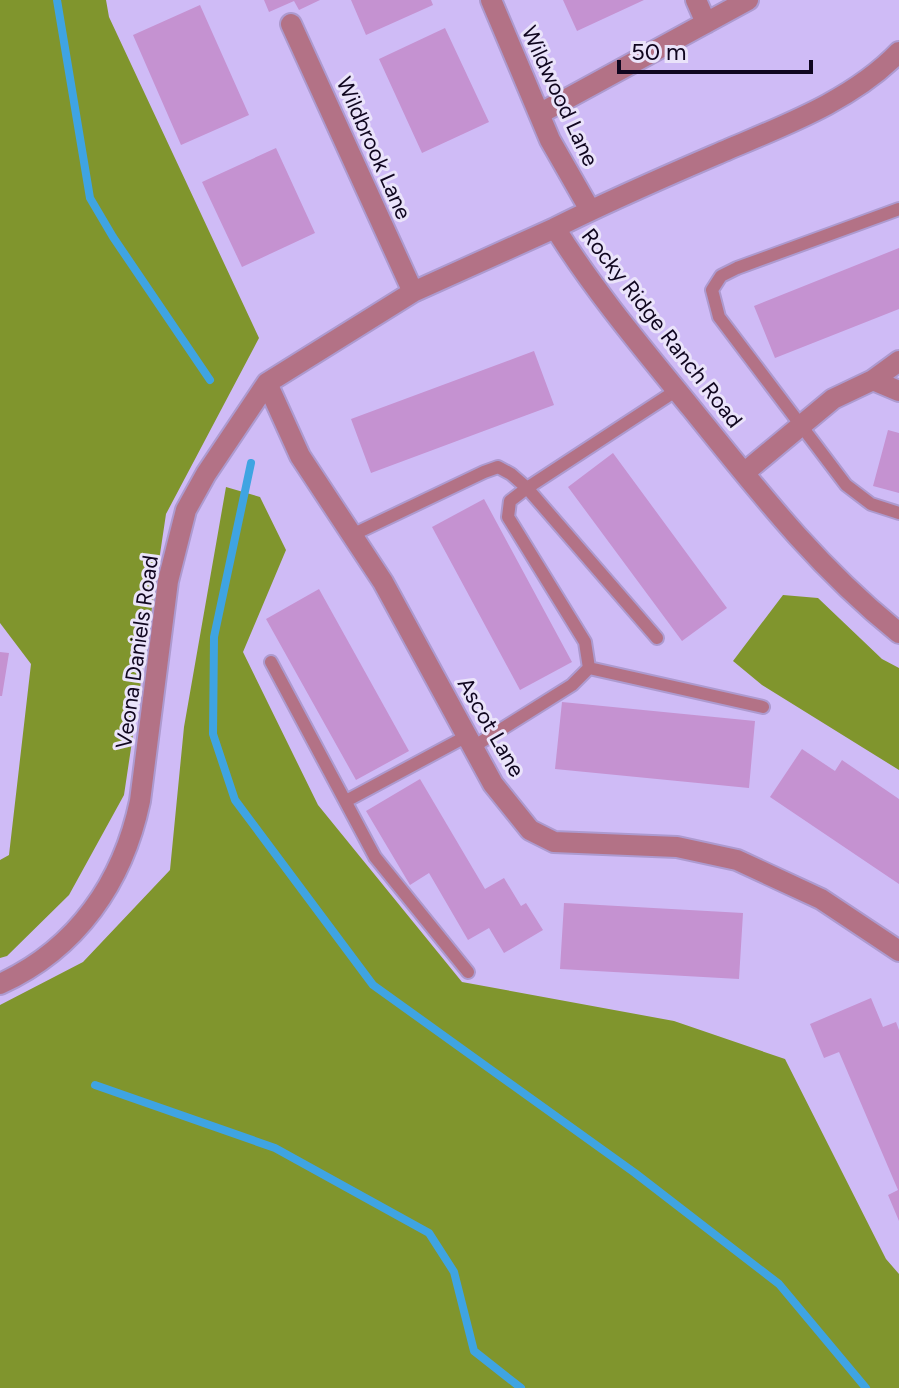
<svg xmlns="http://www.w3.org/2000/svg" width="899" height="1388" font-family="Figtree,sans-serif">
<rect width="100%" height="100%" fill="#cfbbf6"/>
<path fill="#80952d" d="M0,0H106L109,17L259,338L166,514L124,795L69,895L7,956L0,958V860L9,855L31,664L0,623Z
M226,487L260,497L286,550L243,652L318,805L462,982L674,1021L785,1059L886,1259L899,1274V1388H0V1005L83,962L170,870L184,727Z
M783,595L818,598L882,659L899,668V770L762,685L733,661Z"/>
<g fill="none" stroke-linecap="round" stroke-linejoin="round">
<path stroke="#3fa4e2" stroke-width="8" d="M57,0L90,198L113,237L210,380
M251,463L214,637L213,734L235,800L373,985L635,1173L779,1284L866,1388
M95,1085L275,1148L429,1233L454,1272L474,1351L521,1388"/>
</g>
<path fill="#c592d1" d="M264,0H320L299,10L294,1L269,12Z
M351,0H431L433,5L366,35Z
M563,0H644L577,31Z
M200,5L249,115L181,145L133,35Z
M445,28L489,122L422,153L379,59Z
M276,148L315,233L242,267L202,182Z
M899,248V309L775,358L754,306Z
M534,351L554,405L371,473L351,419Z
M888,430L899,433V493L873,486Z
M613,453L727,608L682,641L568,487Z
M484,499L572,662L520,690L432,527Z
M319,589L409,751L356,780L266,619Z
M0,652L9,653L2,696H0Z
M562,702L755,721L749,788L555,769Z
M802,749L835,771L842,760L899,799V884L770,797Z
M420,779L485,889L504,878L521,906L526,903L543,930L504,953L489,928L468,940L429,873L410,885L366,811Z
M564,903L743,913L739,979L560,969Z
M871,998L883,1027L896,1022L899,1030V1221L888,1195L898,1190L839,1052L824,1058L810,1024Z"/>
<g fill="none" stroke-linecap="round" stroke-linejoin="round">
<defs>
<path id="service" d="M899,209L737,268L721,276L712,290L719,317L846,485L871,504L899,513
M352,535L484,472L498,467L511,474L527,488L657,638
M271,662L375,857L468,972
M589,668L763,707
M473,747L572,685L589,668L585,642L508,517L510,501L527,488L677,390
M346,801L467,736"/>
<path id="minor" d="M491,0L550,140L590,210
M696,0L706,23
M291,24L413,292
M899,52C854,99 788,124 729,149C671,174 612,199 555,228C595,292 644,350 692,409C759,492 816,566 899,633
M539,114L748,0
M873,380L899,391
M267,383L300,456L383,582L493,784L530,830L554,842L677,847L737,860L821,899L899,951
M744,473L833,399L873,380L899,361
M0,984C77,949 123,882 140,801L168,581L186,510L206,474L267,383L413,292L555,228"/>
</defs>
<use href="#service" stroke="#ad9acf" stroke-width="16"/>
<use href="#minor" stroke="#ad9acf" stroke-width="24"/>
<use href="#service" stroke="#b37286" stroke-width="12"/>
<use href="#minor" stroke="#b37286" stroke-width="20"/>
</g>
<g text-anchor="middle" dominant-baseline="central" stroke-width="6" stroke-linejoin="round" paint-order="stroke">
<g font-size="22" fill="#10061f" stroke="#eae3fa">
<text transform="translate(560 96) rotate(65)">Wildwood Lane</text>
<text transform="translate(374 148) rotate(66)">Wildbrook Lane</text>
<text transform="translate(662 328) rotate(52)">Rocky Ridge Ranch Road</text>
<text transform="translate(137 652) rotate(-82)">Veona Daniels Road</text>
<text transform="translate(491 727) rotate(60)">Ascot Lane</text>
</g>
</g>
<path d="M619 60v12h192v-12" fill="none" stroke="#10061f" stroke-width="4"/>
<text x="631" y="60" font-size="24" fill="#10061f" stroke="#eae3fa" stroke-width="6" paint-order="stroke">50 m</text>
</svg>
